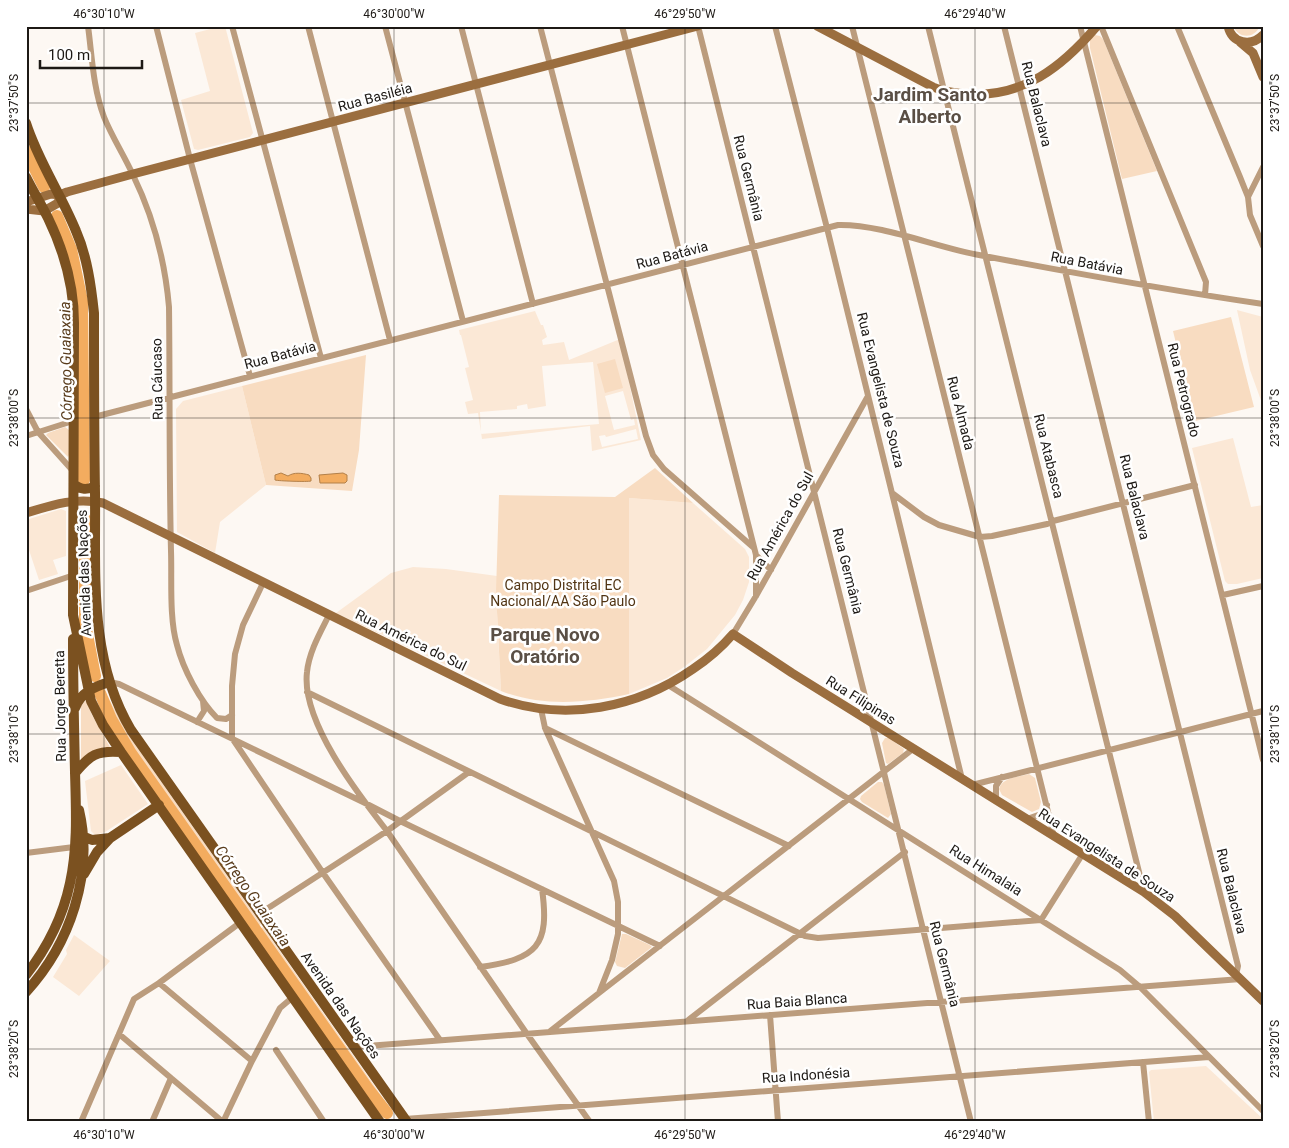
<svg xmlns="http://www.w3.org/2000/svg" width="1289" height="1148" font-family="Roboto,sans-serif">
<rect width="100%" height="100%" fill="#fdf8f3"/>
<path fill="#fbe8d6" fill-rule="evenodd" d="M222,26H225L253,133L250,137L198,150L194,149L181,100L210,91L195,33Z
M1237,310L1263,317V406L1250,370Z
M535,311L541,325H543L547,337L542,340L543,345L564,342L569,360L620,339L641,440L592,451L590,426L482,439L478,413L468,414L465,402L473,400L465,368L469,367L461,335H460L459,330ZM593,362L599,424L481,434L480,412L517,409V406L527,404L528,409L546,406L542,366ZM623,391L631,420L634,419L635,425L614,430L605,396ZM636,429L638,439L602,447L599,436L605,435L606,437Z
M242,386L266,485L220,522L215,553L177,532L176,409L183,401Z
M1233,438L1251,507L1263,505V578L1237,584H1228L1225,581L1192,448Z
M629,498L693,503L745,549L749,557V582L743,600L735,615L707,649L684,667L667,678L629,694Z
M61,509L66,511V556L53,560L58,574L39,580L26,541V520Z
M413,567L446,569L497,576V615L501,691L336,613L391,573Z
M121,765L148,804L105,832L95,835L91,831L85,781Z
M74,935L110,961L79,996L53,977L67,954L66,950Z
M1206,1066L1262,1118L1263,1122H1154L1149,1072L1151,1070Z"/>
<path fill="#f8dcc1" d="M1233,26H1260C1254,39 1239,39 1233,26Z
M1095,35L1100,36L1103,39L1157,171L1122,179L1090,48V39Z
M1231,317L1254,407L1195,421L1173,331Z
M366,355L359,450L352,491L266,485L242,386Z
M615,359L623,388L605,393L597,364Z
M65,427L69,430V455L68,457L46,435L48,433Z
M655,468L693,503L629,498V694C587,703 542,707 501,691L496,592L499,495L615,497Z
M104,695L108,697L127,733L261,924L257,927L132,750L114,718Z
M86,700L92,715L110,747C97,748 90,752 81,761V706Z
M885,738H889L904,749L903,753L888,764L886,763L882,743Z
M1029,774L1035,778L1041,802L1039,809L1032,812L1002,795L999,789C1002,777 1019,777 1029,774Z
M878,782H882L884,785L891,814L888,818L862,802L860,799L861,796Z
M263,927L390,1108L388,1110L372,1091L259,930Z
M622,934H626L650,945L652,947L625,968L617,966L615,962Z"/>
<path fill="#f3ac5f" stroke="#b38049" d="M281,473L288,476C294,472 302,473 309,475L311,478V481C308,482 278,481 275,480V475Z
M343,473L347,475V481L345,483H320L319,475Z"/>
<g fill="none" stroke-linecap="round" stroke-linejoin="round">
<path stroke="#f3ac5f" stroke-width="12" d="M26,151L44,187
M57,216L71,249L82,301L84,480
M85,519V624L95,676
M100,693L111,719L130,752L368,1089L387,1113"/>
<path stroke="#bb9c7d" stroke-width="6" d="M88,26C92,56 93,88 104,117C112,137 124,155 133,175C153,216 165,261 169,307C170,388 169,469 171,551C172,579 169,618 177,645C183,669 200,701 217,718L226,719L232,715
M156,26L190,159L250,376
M232,26L321,358
M308,26L390,340
M385,26L463,321
M461,26L533,304
M540,26L646,436L653,455L664,469L754,548
M622,26L756,555V596
M698,26L971,1122
M775,26L827,228L962,779
M852,26L1054,836
M928,26L1144,892
M1004,26L1236,958L1238,966L1236,975
M1080,26L1263,760
M1101,26L1206,282L1205,295
M1177,26L1240,177L1248,197L1250,215L1263,246
M1248,197L1263,167
M26,409L38,432L73,471
M94,417L838,225C882,224 935,247 979,255C1073,273 1167,290 1263,304
M26,436L73,421
M892,493L924,517L939,525L980,537L992,536L1047,524L1053,521L1195,485
M756,555L771,570
M263,583L243,625L235,654L232,686V738L323,873L440,1040
M26,591L74,575
M1223,595L1263,586
M329,615C320,633 309,652 307,672C301,721 358,794 387,831L527,1034L590,1122
M733,634L756,596L868,396
M109,682L119,684L365,803L400,821L660,946
M668,685L1120,970L1140,987L1263,1111
M307,692L805,936L818,938L1041,920L1082,855
M541,709L545,728L614,881L618,902V934L612,960L599,993L549,1032
M197,722L204,711L203,701
M545,728L789,846
M972,785L1263,711
M996,800V786L1002,777
M1027,819L1041,814L1047,805
M26,853L74,847
M259,914L387,831L469,772
M480,967C537,959 550,946 542,889
M159,983L252,1061
M599,993L913,749
M770,1015L778,1122
M687,1021L905,852
M119,1034L223,1122
M354,1047L1241,979
M276,1050L324,1122
M1143,1062L1149,1122
M405,1119L1209,1057
M81,1122L134,999L159,983L241,922
M152,1122L171,1078
M223,1122L252,1061L280,1008L293,997"/>
<path stroke="#9b6e3f" stroke-width="9" d="M817,26L933,87C944,92 955,93 967,94C1023,98 1062,67 1097,26
M1228,26C1232,44 1251,47 1263,35
M1240,42L1253,53L1263,77
M60,195L67,192L133,174L698,26
M26,202L51,194L60,195
M26,209L44,211L58,203L60,195
M26,513C52,505 75,497 103,503L500,699C566,722 637,708 693,669C708,659 721,648 733,634L792,673L1144,892L1175,916L1263,1001"/>
<path stroke="#7b5120" stroke-width="10" d="M26,123C38,161 61,194 76,231C87,256 91,285 94,313C94,372 94,432 95,492C96,573 88,658 131,730L407,1122
M26,177C33,191 41,204 48,218C64,251 74,287 74,323L73,615L91,701L103,725L121,752L380,1122
M74,484C80,490 88,490 95,486
M75,708C81,692 94,687 109,682
M75,773C90,755 97,750 121,752
M80,835L92,840L110,838
M84,874L97,852L110,838L159,805
M26,975C47,948 63,916 70,883C78,847 76,808 75,772C74,728 73,683 73,639
M26,992C70,944 94,874 79,810"/>
</g>
<path fill="none" stroke="#1d1915" stroke-width="1" stroke-opacity="0.45" d="M104,26V1122M394,26V1122M685,26V1122M975,26V1122M26,103H1263M26,418H1263M26,734H1263M26,1049H1263"/>
<g text-anchor="middle" dominant-baseline="central" stroke-width="5" stroke-linejoin="round" paint-order="stroke">
<g font-size="14" fill="#1d1915" stroke="#fff">
<text transform="translate(375 97) rotate(-15)">Rua Basiléia</text>
<text transform="translate(1037 104) rotate(76)">Rua Balaclava</text>
<text transform="translate(749 178) rotate(76)">Rua Germânia</text>
<text transform="translate(672 255) rotate(-15)">Rua Batávia</text>
<text transform="translate(1087 263) rotate(11)">Rua Batávia</text>
<text transform="translate(280 355) rotate(-15)">Rua Batávia</text>
<text transform="translate(157 379) rotate(-91)">Rua Cáucaso</text>
<text transform="translate(881 390) rotate(76)">Rua Evangelista de Souza</text>
<text transform="translate(1184 390) rotate(76)">Rua Petrogrado</text>
<text transform="translate(961 413) rotate(76)">Rua Almada</text>
<text transform="translate(1049 456) rotate(76)">Rua Atabasca</text>
<text transform="translate(1135 497) rotate(76)">Rua Balaclava</text>
<text transform="translate(780 526) rotate(-61)">Rua América do Sul</text>
<text transform="translate(848 571) rotate(76)">Rua Germânia</text>
<text transform="translate(84 573) rotate(-92)">Avenida das Nações</text>
<text transform="translate(411 640) rotate(26)">Rua América do Sul</text>
<text transform="translate(861 700) rotate(32)">Rua Filipinas</text>
<text transform="translate(60 706) rotate(-91)">Rua Jorge Beretta</text>
<text transform="translate(1107 855) rotate(33)">Rua Evangelista de Souza</text>
<text transform="translate(986 870) rotate(32)">Rua Himalaia</text>
<text transform="translate(1232 891) rotate(76)">Rua Balaclava</text>
<text transform="translate(945 964) rotate(76)">Rua Germânia</text>
<text transform="translate(797 1001) rotate(-4)">Rua Baia Blanca</text>
<text transform="translate(341 1005) rotate(55)">Avenida das Nações</text>
<text transform="translate(806 1075) rotate(-4)">Rua Indonésia</text>
</g>
<g font-size="14" fill="#513413" stroke="#fff">
<text x="563" y="585">Campo Distrital EC<tspan x="563" dy="16">Nacional/AA São Paulo</tspan></text>
</g>
<g font-size="15" font-style="italic" fill="#593c1c" stroke="#fff">
<text transform="translate(66 361) rotate(-91)">Córrego Guaiaxaia</text>
<text transform="translate(253 896) rotate(55)">Córrego Guaiaxaia</text>
</g>
<g font-size="19" font-weight="bold" fill="#5a4f45" stroke="#fff">
<text x="930" y="94">Jardim Santo<tspan x="930" dy="22">Alberto</tspan></text>
<text x="545" y="634">Parque Novo<tspan x="545" dy="22">Oratório</tspan></text>
</g>
</g>
<rect width="1289" height="1148" fill="none" stroke="#ffffff" stroke-width="55"/>
<path d="M40 60v8h102v-8" fill="none" stroke="#1d1915" stroke-width="2.5"/>
<text x="48" y="60" font-size="15" fill="#1d1915" stroke="#ffffff" stroke-width="4" paint-order="stroke">100 m</text>
<rect x="28" y="28" width="1234" height="1092" fill="none" stroke="#1d1915" stroke-width="2"/>
<g font-size="12" text-anchor="middle" fill="#1d1915">
<text x="104" y="18">46°30'10"W</text>
<text x="394" y="18">46°30'00"W</text>
<text x="685" y="18">46°29'50"W</text>
<text x="975" y="18">46°29'40"W</text>
<text transform="translate(14 103) rotate(-90)" y="4">23°37'50"S</text>
<text transform="translate(1275 103) rotate(-90)" y="4">23°37'50"S</text>
<text transform="translate(14 418) rotate(-90)" y="4">23°38'00"S</text>
<text transform="translate(1275 418) rotate(-90)" y="4">23°38'00"S</text>
<text transform="translate(14 734) rotate(-90)" y="4">23°38'10"S</text>
<text transform="translate(1275 734) rotate(-90)" y="4">23°38'10"S</text>
<text transform="translate(14 1049) rotate(-90)" y="4">23°38'20"S</text>
<text transform="translate(1275 1049) rotate(-90)" y="4">23°38'20"S</text>
<text x="104" y="1139">46°30'10"W</text>
<text x="394" y="1139">46°30'00"W</text>
<text x="685" y="1139">46°29'50"W</text>
<text x="975" y="1139">46°29'40"W</text>
</g>
</svg>
